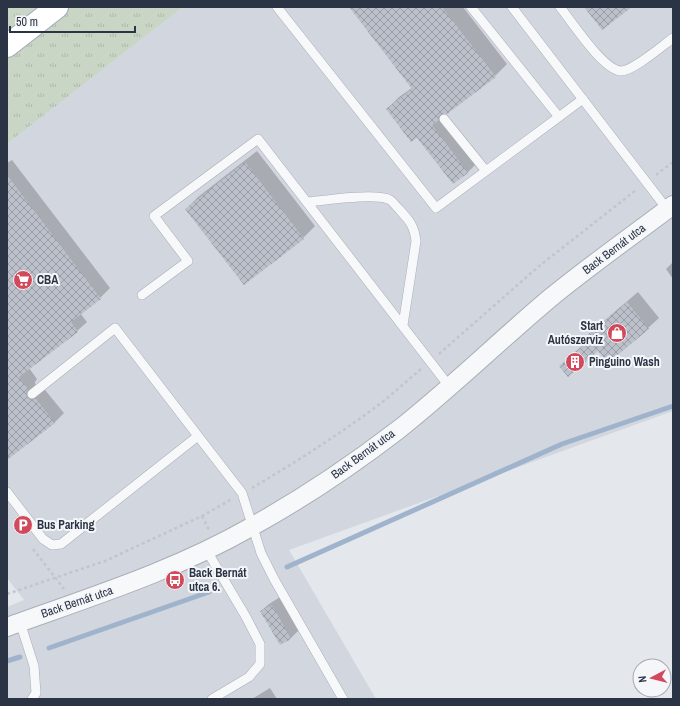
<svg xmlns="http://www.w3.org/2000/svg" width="680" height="706" font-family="'Archivo Narrow',sans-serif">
<defs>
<pattern id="grass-tufts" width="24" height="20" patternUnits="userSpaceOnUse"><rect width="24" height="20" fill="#c9d6c5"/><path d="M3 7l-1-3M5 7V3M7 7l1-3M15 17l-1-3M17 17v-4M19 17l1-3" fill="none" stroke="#adb8ab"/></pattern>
<pattern id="building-cross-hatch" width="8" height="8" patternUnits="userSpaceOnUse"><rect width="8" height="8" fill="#bbc0ca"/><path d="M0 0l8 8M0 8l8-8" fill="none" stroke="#989da6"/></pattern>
</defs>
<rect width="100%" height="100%" fill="#e4e7ec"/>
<path fill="#d2d6de" d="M183,7H673V411L289,550L376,699H7V607L24,600L7,578V144Z"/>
<path fill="url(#grass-tufts)" d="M7,7H183L7,144Z"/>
<path fill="#0003" d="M354,7H463L507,64L495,76L443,112L480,160L468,172L453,183L417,136L387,109L399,97L412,88Z
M257,151L315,226L303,238L186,209L198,197Z
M12,160L110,288L100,298L80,313L87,322L77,331L29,368L37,379L35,382L36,388L40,391L45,390L64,413L54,423L7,458V163Z
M673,262V279L666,269Z
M638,292L659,318L648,328L608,362L598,350L560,366L590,339L587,336L598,326Z
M280,597L299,630L291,638L280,644L261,611L269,604Z
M270,688L277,699H252Z"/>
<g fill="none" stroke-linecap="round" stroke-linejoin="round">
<path stroke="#9fb4cc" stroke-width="5" d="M287,567L562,444L673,406
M49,648L209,592
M7,661L20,657"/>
</g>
<path fill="url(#building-cross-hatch)" d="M349,7H442L496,77L447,114L443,113L441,114L438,117V121L432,125L468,173L453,184L417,138L411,142L386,109L412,89Z
M584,7H632L602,30Z
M245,162L304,239L244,285L185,209Z
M7,175L101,299L71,322L78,332L19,377L28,389L26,392L27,397L30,400L36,399L55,423L7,460Z
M627,302L649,329L608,363L598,351L568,377L559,366L589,340L586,336Z
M272,605L291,639L280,645L260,611Z"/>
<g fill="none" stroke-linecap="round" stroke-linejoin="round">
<defs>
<path id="lane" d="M277,7L436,208L583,99
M471,7L559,117
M512,7L667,209
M560,7C572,22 603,70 621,71C633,71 662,46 673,38
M444,119L486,171
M308,202C325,200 374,193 388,199C392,200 394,204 397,207C408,219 414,224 416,241L403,325
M142,295L188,261L154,216L258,139L449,386
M32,394L115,328L198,436
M7,492L43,539L52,545L61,544L198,436L242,493L261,553L274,579L343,699
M207,551L246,617L260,644V664L249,677L212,699
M20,622L34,666L36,693L32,699"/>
<path id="street" d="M7,627C90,597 174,571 251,527C302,499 351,466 398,430C450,389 498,342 549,299C589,266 632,236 673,205"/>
<path id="primary" d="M7,46L57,7"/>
</defs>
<use href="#lane" stroke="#a9aeb7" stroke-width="10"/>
<use href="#street" stroke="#a9aeb7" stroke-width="20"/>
<use href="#primary" stroke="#a3abb8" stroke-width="24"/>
<path stroke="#c2c5cb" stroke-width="2.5" stroke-dasharray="3 3" stroke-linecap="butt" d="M656,175L673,162
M439,354L538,267L636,190
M252,488C296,462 340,434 381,403C395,392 408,380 421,369
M202,516L209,530
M33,549L64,589
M7,594L105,561L202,516L232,499"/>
<use href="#lane" stroke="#f7f8fa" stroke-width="9"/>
<use href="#street" stroke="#f7f8fa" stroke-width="18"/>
<use href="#primary" stroke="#fff" stroke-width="22"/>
</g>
<defs>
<symbol id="supermarket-disc" viewBox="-11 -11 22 22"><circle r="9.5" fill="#d1495b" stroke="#f4f6f9"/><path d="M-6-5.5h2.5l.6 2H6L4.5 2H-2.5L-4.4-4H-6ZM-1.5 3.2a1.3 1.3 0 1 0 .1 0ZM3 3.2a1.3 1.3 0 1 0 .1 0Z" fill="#fff"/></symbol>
<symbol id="shop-disc" viewBox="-11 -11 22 22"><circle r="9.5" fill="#d1495b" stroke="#f4f6f9"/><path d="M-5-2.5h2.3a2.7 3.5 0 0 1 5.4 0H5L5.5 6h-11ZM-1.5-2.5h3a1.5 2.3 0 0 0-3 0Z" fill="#fff"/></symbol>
<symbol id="building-disc" viewBox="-11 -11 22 22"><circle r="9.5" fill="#d1495b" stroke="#f4f6f9"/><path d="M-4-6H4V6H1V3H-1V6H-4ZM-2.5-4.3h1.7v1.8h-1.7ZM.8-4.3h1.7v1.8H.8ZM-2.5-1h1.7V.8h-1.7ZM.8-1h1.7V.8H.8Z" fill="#fff"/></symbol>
<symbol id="parking-disc" viewBox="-11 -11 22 22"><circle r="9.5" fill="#d1495b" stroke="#f4f6f9"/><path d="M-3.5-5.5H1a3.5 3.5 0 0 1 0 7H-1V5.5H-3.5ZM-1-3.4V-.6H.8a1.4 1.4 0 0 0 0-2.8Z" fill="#fff"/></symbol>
<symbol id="bus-disc" viewBox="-11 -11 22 22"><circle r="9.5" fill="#d1495b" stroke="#f4f6f9"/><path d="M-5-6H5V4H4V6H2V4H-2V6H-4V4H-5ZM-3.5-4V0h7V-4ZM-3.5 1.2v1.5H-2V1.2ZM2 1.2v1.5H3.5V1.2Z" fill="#fff"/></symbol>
</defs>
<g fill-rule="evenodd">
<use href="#supermarket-disc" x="12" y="269" width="22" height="22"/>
<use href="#shop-disc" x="606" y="322" width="22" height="22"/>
<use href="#building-disc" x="564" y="351" width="22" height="22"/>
<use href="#parking-disc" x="12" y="514" width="22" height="22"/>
<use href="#bus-disc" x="164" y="569" width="22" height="22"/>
</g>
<g text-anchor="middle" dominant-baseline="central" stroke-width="4" stroke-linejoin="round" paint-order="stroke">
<g font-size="12" fill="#2b3445" stroke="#f4f6f9">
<text transform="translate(614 249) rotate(-37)">Back Bernát utca</text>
<text transform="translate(363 454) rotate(-36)">Back Bernát utca</text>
<text transform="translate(77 602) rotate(-19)">Back Bernát utca</text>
</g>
<g font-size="12" font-weight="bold" fill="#2b3445" stroke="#f4f6f9" text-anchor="start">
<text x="37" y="280">CBA</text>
<text x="603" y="326" text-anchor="end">Start<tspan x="603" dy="14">Autószerviz</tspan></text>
<text x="589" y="362">Pinguino Wash</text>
<text x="37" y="525">Bus Parking</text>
<text x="189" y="573">Back Bernát<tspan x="189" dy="14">utca 6.</tspan></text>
</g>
</g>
<rect width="680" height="706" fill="none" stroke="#2b3445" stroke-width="16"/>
<g transform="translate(652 678) rotate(263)"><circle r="19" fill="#f4f6f9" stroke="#a4a8b1"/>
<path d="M0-3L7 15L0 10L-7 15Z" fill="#d1495b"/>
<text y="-6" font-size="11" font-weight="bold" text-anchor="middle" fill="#2b3445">N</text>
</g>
<path d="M10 26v6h125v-6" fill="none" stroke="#2b3445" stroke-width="2"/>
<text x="16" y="26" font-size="12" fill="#2b3445" stroke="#f4f6f9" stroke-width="3" paint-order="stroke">50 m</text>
</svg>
